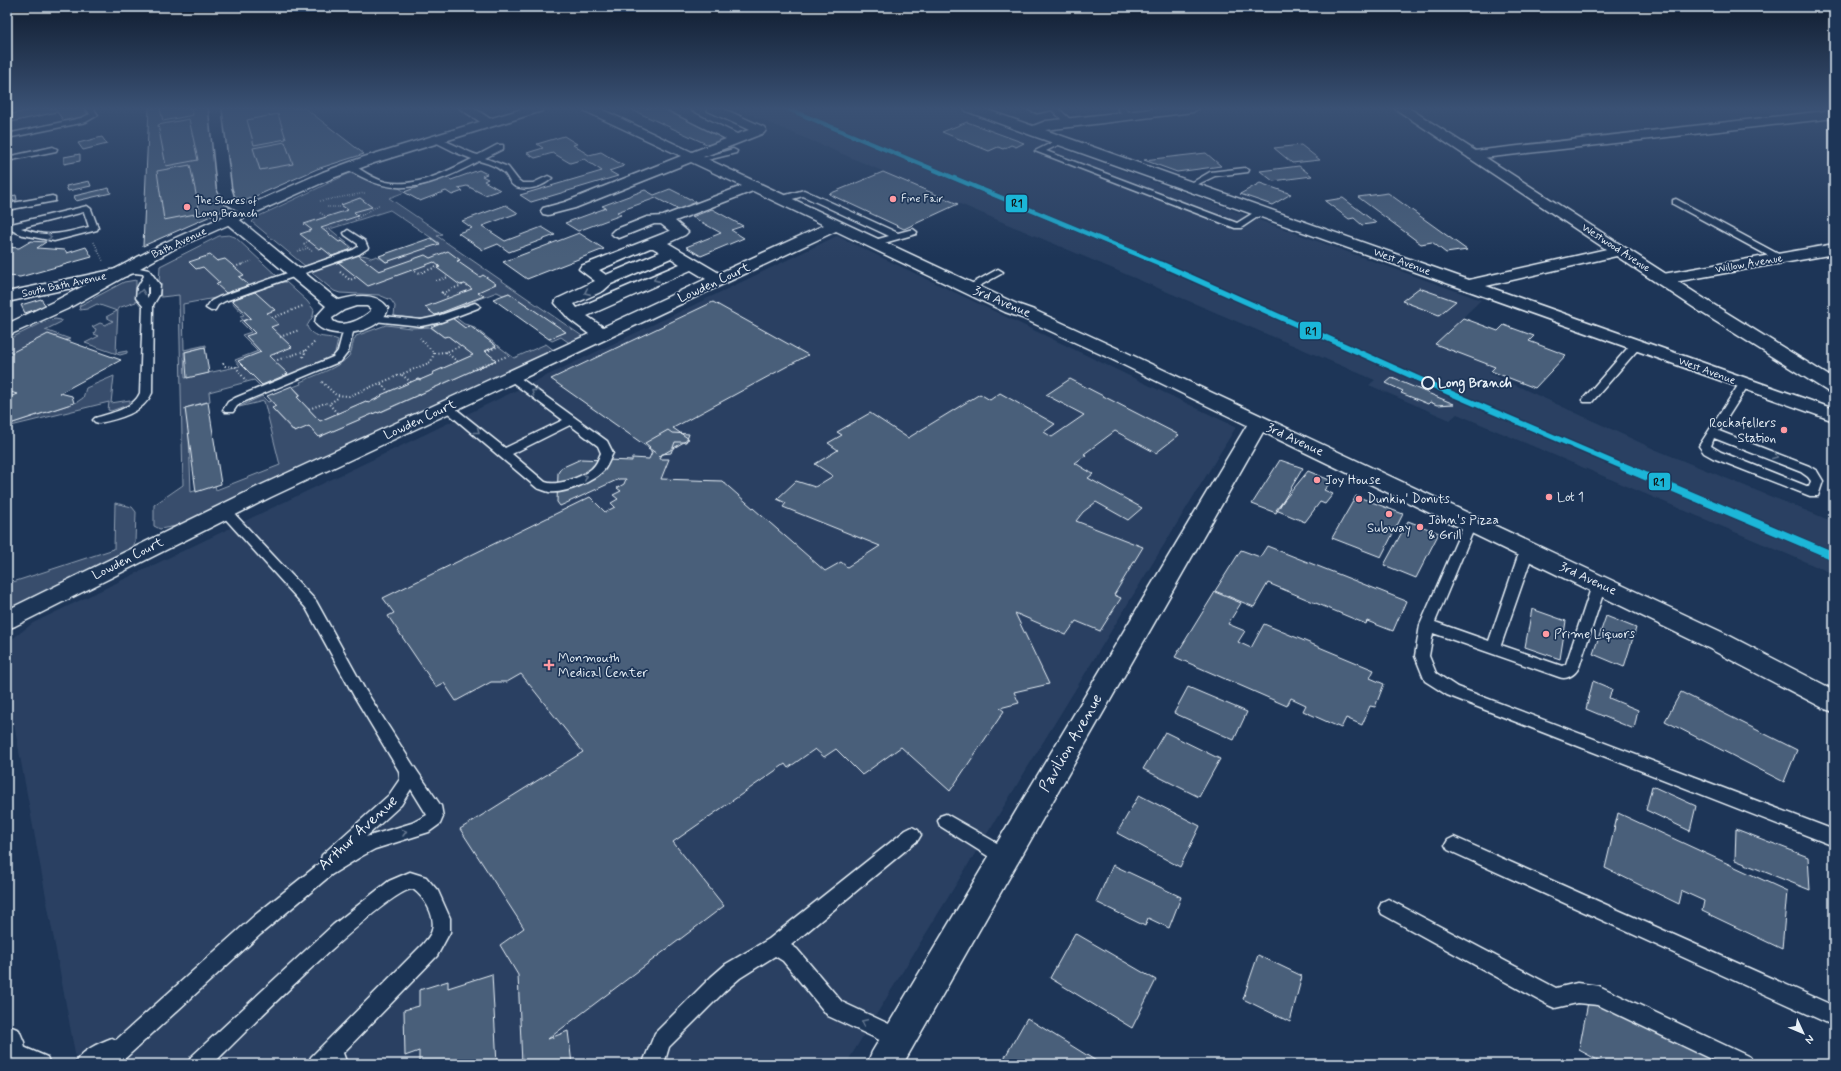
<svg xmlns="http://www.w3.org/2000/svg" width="1841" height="1071" font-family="Mynerve,sans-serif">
<rect width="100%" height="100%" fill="#1d3557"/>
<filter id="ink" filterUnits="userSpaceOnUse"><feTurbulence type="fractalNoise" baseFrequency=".025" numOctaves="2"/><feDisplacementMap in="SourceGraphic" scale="8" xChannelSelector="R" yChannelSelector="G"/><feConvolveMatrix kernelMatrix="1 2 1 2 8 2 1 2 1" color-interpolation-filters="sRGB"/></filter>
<g filter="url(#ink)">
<path fill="#2a4162" d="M734,108H948L1481,300L1435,344L1495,367L1489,373L1654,449L1834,522V574L1457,414L1450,420L1369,385L1375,380Z
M837,236L1236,427L846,1064H77L7,686V643L33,623Z"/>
<path fill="#374d6c" stroke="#909fb2" d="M350,173L379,185L399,188L405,192L389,198L442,234L437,236L585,338L571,344L561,337L552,341L549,339L565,332L509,293L503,295L497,292L429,318L417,319L394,316L395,306L391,300L379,295L340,293L334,291L312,273L314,270C328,265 359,249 371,258L377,256L386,262L439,243L390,210L330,229L354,249L305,266L252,222L257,217Z
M229,235L235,237L277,276L215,298L183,304L184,350L206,345V347L184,352L185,378L240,366L235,360L258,351L242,335L251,332L240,321L243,320L240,316L244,315L230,300L282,282H286L307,301L314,310L313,316L307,326C312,340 328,335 338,340L335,353L329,359L261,387L254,380L209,392L210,401L188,407L191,492L215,485L216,490L280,465L264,401L239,407L262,396L268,402L271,401L276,406L272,408L294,432L309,426L319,437L377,412L379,413L496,360L485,351L496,346L470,326L465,328L452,318L455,317L464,324L472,326L514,358L546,344L555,351L176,526L160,529L154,526V505L183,485L179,295L161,297L159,284L160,266L219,236Z
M136,280V302L118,308L116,353L127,351V353L120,355L85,343L99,336L94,334L96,329L92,327L100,323L105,325L113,321L106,317L117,311L97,304L87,309L80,310L79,306L124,282Z
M55,319L61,320V322L45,330L70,339L7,355V340L42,323Z
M386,325L411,328L430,327L444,337L448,336L473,355L432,373L434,374L420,380L418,379L381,395L382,396L368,403L366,401L320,421L297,397L301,395L293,387L301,384L300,382C313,376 339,368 349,356C353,350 352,341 356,336Z
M114,376L111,403L130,400V404L111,411L108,410L109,402L11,426L9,436H7V425L77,402L83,398L86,388Z
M115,503L132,507L136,512L135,543L131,549L23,604L7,608V584L114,549Z"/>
<path fill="#495e7a" stroke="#e8f1f8" d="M40,108H83L89,116L64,121L57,112L7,123V115Z
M149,108H305L364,154L317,169L143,246Z
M160,108H191L193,115L163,121Z
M628,108H660L732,140L713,147Z
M278,114L286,139L254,145L247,120Z
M189,119L198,160L166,166L158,125Z
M967,122L1024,143L1016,147L1011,145L1003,149L998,147L989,151L942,132Z
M564,136L577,144L573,145L589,155L601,152L624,166L609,171L618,176L531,202L520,195L602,171L584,159L570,163L553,153L535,158L527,153L543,148L537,144Z
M102,137L107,144L83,150L78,143Z
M285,142L293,164L260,170L253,148Z
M1301,145L1320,160L1292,163L1274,148Z
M1206,153L1221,166L1177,172L1144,160Z
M80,154V161L64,164V157Z
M190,165L200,213L164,220L157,171Z
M1299,166L1312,176L1273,181L1260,171Z
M479,170L487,174L482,176L488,179L484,181L500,190L485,195L467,186L458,188L463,191L452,195L446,191L420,201L404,192L446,177L451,180Z
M883,172L958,204L904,229L829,194Z
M89,181L91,186L68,191L66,186Z
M1260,183L1291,194L1272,205L1240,194Z
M109,188L111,193L76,201L74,196Z
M670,189L700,204L681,211L656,198L617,212L621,215L578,231L565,223L606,208L602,206L645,190L654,195Z
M1388,193L1467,250L1446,253L1432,242L1421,244L1358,197Z
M16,195L17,200L7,202V197Z
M360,198L372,207L354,212L358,216L321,228L339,242L342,241L352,249L332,256L322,248L319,249L300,234L312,230L304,224L348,210L341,205Z
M1343,198L1376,223L1362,225L1354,218L1349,219L1325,201Z
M506,205L518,213L482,226L505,241L542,227L555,235L509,252L498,244L483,250L458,233L472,228L462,221Z
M712,209L743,226L731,230L744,238L701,256L686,247L721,233L692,217Z
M579,233L604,249L527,279L503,262Z
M431,238L439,244L386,262L379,256Z
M31,241L46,242L37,248L65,250L67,253L86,247L92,257L20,277L7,276V247L19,248Z
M448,251L460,260L457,261L480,277L483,275L496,284L478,292L484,296L435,315L425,307L472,289L465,284L460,285L437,268L440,267L434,262L368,286L338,262L358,255L379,271L425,255L430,258Z
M210,255L217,261L225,259L244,275L239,277L249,285L226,293L216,284L220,283L203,267L196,269L189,262Z
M1419,288L1456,301L1439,315L1402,301Z
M255,292L275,310L267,313L279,324L271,327L292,347L269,356L288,374L262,385L238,361L261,352L246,336L255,333L243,321L251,318L232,300Z
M509,293L566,332L549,339L493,299Z
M41,299L46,306L25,313L21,305Z
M713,302L808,355L673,428L689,439L660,456L551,379Z
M452,318L465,328L470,326L496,346L485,351L496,360L378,413L377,412L319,437L309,426L295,432L272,408L276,406L267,396L292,386L301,396L297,397L320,421L366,401L368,403L382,396L381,395L418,379L420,380L434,374L432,373L473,355L448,336L444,337L431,327Z
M1463,318L1498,331L1504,325L1534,336L1529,341L1566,355L1535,388L1491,371L1495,367L1435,344Z
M48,334L121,360L60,393L72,396L74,403L7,425V398L17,394L7,391V355Z
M205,347L209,373L187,378L185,352Z
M1392,378L1454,404L1437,405L1430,402L1428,404L1401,393L1403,391L1386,383Z
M1070,379L1179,435L1156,453L1115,431L1084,454L1086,455L1075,463L1093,474L1088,478L1142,508L1128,520L1096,502L1083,512L1076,521L1143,547L1114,595L1121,598L1100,631L1076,621L1066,635L1015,613L1049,684L1014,692L1019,703L1000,708L1004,711L950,791L901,747L862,775L836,749L824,757L815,749L788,768L785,764L673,842L724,906L548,1039L568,1031L572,1064H522L518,975L500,945L524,928L460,829L583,752L521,674L507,682H491L456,701L444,683L436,687L388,616L394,613L383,598L590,497L605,512L615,507L611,503L618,499L613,495L621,491L617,488L624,484L626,479H619L560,506L557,502L558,473L561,468L581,459L632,461V458L649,459L652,452L648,449L650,447L645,443L668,430L672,433L689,434L686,442H675L671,453L662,454L660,459H669L661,479L722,481L825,571L841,562L847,567L880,546L783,507L786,503L777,499L796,481L815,487L833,476L815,464L838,450L828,443L842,435L837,432L870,413L908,438L980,394L990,400L1000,393L1055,424L1044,432L1052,437L1084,415L1046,395Z
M208,402L221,484L196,492L185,408Z
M1280,460L1303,468L1276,513L1252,504Z
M1308,471L1332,481L1324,490L1333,494L1325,504L1320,502L1305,522L1276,510Z
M1356,496L1403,514L1381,557L1332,538Z
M1408,521L1439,533L1416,578L1384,565Z
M1267,546L1406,601L1393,631L1367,621L1366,624L1268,583L1254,607L1215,591L1241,550L1260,557Z
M1215,592L1241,603L1228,624L1245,631L1238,642L1251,648L1264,624L1374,670L1370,678L1384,684L1375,707L1370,706L1362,725L1346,718L1341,728L1303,711L1306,705L1291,698L1287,706L1175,657Z
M1532,609L1566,621L1560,659L1525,647Z
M1606,616L1636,628L1624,667L1593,654Z
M1593,681L1612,689L1609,698L1638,710L1634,729L1586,709Z
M1188,687L1247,712L1234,740L1174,713Z
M1681,692L1797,750L1784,782L1665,721Z
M1165,732L1220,759L1199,797L1143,769Z
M1652,786L1696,806L1690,831L1646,810Z
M1139,795L1200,826L1180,867L1117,833Z
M1618,813L1787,891L1782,949L1702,911L1704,901L1682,891L1679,904L1605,868Z
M1736,829L1808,857L1810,890L1735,860Z
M1113,865L1181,897L1169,928L1148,918L1145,926L1096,902Z
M1075,933L1156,980L1132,1028L1050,978Z
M1258,955L1302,976L1290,1022L1243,999Z
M492,974L497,1064H419V1051L405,1056L404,1010L419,1006V990L448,981V988Z
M1589,997L1719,1064H1605L1579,1050Z
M1027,1018L1101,1064H1001Z"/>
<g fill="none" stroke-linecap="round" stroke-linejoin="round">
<defs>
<path id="service" d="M86,108H93L98,115L86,122L7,138V134L81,118L90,114Z
M1025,108H1058L1073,122L1066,124L1052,110L1037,113Z
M1117,108H1124L1132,115L1125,117Z
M435,138C442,137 468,153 478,155L497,145H503V149L485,158L508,167L518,180L522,183H533L548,176L552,178C544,187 525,192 514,186C508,182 508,175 502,171C496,166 487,163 479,161C444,180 403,199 364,178C358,175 351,172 346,167L350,165H353C363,171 374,179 386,182C416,188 446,172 472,159L457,153L435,142Z
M1059,139H1062L1066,141L1046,151L1237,223L1258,210H1264L1265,212L1241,228H1235L1035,151Z
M53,147L57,149L56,151L7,161V157Z
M733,149L737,151L736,153L699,162L695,160Z
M1245,168L1249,170L1248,172L1215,176L1190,188L1186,186L1210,172Z
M804,190L898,233L913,229L917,232L916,234L877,245H871L869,243L871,241L889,236L803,196L782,202L778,199L779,197Z
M52,196L55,197V201L7,210V204Z
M1676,199L1782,256L1784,258L1782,260H1776L1673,204V200Z
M87,206L91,209L98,228L97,230L54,241L23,235L11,230L7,231V225ZM84,212L89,227C62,233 48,239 21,228Z
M348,230L365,241L368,248L359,254L225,301L218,305L215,310L211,311L206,308L211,301L219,297L353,250L358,247V244L345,235L344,233Z
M135,267L149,270L160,285L159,295L153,305L152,393C143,413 119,419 99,423L95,422L93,420L95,418C111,413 133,409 140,393L143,306L136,298L137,288L144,276L143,274L135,273L121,276L116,273L118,271ZM149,284V295L147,298V288Z
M998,269L1003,272L1001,274L972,290L969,291L964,288Z
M475,303L480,306L478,308L441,322L421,326L374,321L369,318L374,315L421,320L435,317Z
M349,325L354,328L348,352L341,361L243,402L237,406L233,412H225L223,410L228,402L235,398L333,357L338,351L344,328Z
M1636,342L1641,345L1640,347L1592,402H1584L1582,400L1584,398L1632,343Z
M512,374L516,375L607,441L613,453C610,458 608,465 604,470C593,482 565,494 549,492C545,491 541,489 537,488L441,407L447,404L451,405L505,448L563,420L508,379L507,377L508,375ZM570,425L598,446L601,453C599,457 598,461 595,465C587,476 558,487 545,482L512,454Z
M1744,381L1749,384L1719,431L1809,466L1817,471L1823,481L1818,496H1810L1713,458L1704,453L1699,446L1739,384ZM1714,438L1801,472L1808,477L1811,481L1809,487L1721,452L1711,446Z
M225,507L229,508L316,601L364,688L413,765L441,806L443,817L440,824L429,832L375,849L362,856L331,875L261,934L119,1064H75C80,1051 99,1043 112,1038L116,1040L254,916L320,863L322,855L389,795L400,779L399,771L354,696L306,608L221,514L219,511L221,508ZM411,789L427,815L412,823L366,837L401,805Z
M1470,520L1475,521L1476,524L1435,622L1489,641L1520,550L1522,547L1527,545L1532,547L1534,550L1501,645L1562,666L1566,664L1592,585L1594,582L1599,580L1604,582L1606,585L1579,667C1575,675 1567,680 1559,677L1433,633L1429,656L1436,673L1457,687L1834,830V846L1447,695L1425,681L1415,656L1420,625L1464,524L1465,521Z
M946,814L1011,851L1014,857L1011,863L1005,865L999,863L940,826L938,821L940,816Z
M912,827L918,830L921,835L918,840L791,945L797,949L842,1002L906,1032L909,1039L906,1046L899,1049L828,1016L783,961L775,956L740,978L725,991L669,1047L664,1064H644V1060L655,1033L711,977L726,964L769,939L906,830Z
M1454,837L1834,1006V1026L1448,850L1445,845L1448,840Z
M410,872L426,877L438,891L450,918V932L437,956L343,1053L347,1064H308L311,1057L423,944C426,940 431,935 432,930C436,915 424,897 413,889C388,888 239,1038 213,1064H188L191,1057L333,925L389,881Z
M1388,899L1556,988L1577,983L1599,986L1750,1057L1753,1064H1721L1598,1005L1577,1003L1555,1008L1548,1005L1382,914L1379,908L1382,902Z
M10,1043H14L47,1057L50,1064H16L7,1062V1044Z"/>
<path id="minor" d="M209,108H221L231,188L234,197L254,208L256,211L254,214H244L223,202L217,188Z
M459,108H474L495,122L493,125H485Z
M583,108H599L692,152L726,139L670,111L668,108H684L737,134L749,130L708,111L706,108H722L764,127L766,130L764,133L703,157L1017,304L1034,310L1121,350L1728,635L1834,690V712L1825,709L1710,649L1263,432L903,1064H867L872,1052L1247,425L1109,358L1022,318L1005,312L836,231L271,497L15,626L7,629V610L257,487L589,334L569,319L555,303L557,299L595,281L579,269L581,266L670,231L661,224H654L619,238L614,236L611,233L614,230L647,217L663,216L742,186L691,162L575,208L548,215L543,214L541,211L543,208L565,202L681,156L585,111ZM753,191L824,225L719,273L668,243L685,235L688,232L675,221ZM650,248H653L660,252L606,275L599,270ZM671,258L680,264L577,308L574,304L603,291L611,284ZM691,270L706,279L603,327L587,316Z
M964,108H982L1033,126L1046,121L1160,108H1199L1193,112L1045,130L1469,280L1620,246L1625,248L1628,251L1625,254L1486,286L1834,409V421L1028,134L966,111Z
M1834,110V118L1474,159L1469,158L1467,155L1469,152L1474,151Z
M231,216L236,217L333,296L339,300C356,295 377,292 388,308C384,332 330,343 315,323L316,317L326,306L226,223L224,220L226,217ZM356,306H367L371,309V311C362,319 343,329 333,321L332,318L344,310Z
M1834,244V254L1663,284L1657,282L1655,279L1657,276L1663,274Z
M121,268L127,270L129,273L127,276L7,302V292Z"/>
<path id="tertiary" d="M525,108H544L542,111L374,163L333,178L174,249L67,309L7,336V324L55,301L164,243L323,172L364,157Z
M1394,108H1409L1711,303L1834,379V393L1827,391L1699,311Z
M7,1025L19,1030L24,1042L27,1064H7Z"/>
</defs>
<use href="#service" stroke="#e8f1f8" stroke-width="3"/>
<use href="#minor" stroke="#e8f1f8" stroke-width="3"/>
<use href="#tertiary" stroke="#e8f1f8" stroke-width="3"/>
<path stroke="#e8f1f8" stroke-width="1.5" stroke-dasharray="0.5 2" stroke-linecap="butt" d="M320,201L365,193
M327,207H344
M320,213L327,217
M356,214H365
M355,220L380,204
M324,230L333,228
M309,241L303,244L313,252
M94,242L103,261
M298,251L308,248
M240,265L252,261"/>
<path stroke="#e8f1f8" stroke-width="2" stroke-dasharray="1 2.5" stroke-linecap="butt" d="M234,267L243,264
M412,270L420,273L439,266
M340,272L350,280L357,277
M436,281L448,277
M441,292L449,298
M442,293L465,284
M272,318L303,306
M280,337L299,330
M446,352L458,362
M486,352L499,346
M434,353L446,352L461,346
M303,357L306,350L316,341
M274,361L305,351
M223,363L225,366L236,367L246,381
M472,370L510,355
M402,375L411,382
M322,382L336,395L349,396L431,362L434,353L420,338
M381,384L389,392
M309,409L325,403L329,404
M337,413L329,404L339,397"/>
<use href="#service" fill="#1d3557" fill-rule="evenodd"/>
<use href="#minor" fill="#1d3557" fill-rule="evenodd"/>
<use href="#tertiary" fill="#1d3557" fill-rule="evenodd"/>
<defs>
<path id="rail-1-far2" d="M786,108L1163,265"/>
<path id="rail-1-far1" d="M1161,264L1448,392L1626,468"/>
<path id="rail-1" d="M1624,467L1834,556"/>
</defs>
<use href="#rail-1-far2" stroke="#1d3557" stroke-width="6"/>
<use href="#rail-1-far1" stroke="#1d3557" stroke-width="8"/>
<use href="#rail-1" stroke="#1d3557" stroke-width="10"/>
<use href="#rail-1-far2" stroke="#1ab6d8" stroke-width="4.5"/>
<use href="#rail-1-far1" stroke="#1ab6d8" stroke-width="5.5"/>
<use href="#rail-1" stroke="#1ab6d8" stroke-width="8"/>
</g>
<defs><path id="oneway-chevron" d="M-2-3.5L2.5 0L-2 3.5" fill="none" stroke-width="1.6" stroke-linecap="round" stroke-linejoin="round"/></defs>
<g stroke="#64778f">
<use href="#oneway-chevron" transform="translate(49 237) rotate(6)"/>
<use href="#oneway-chevron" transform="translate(656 279) rotate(156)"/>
<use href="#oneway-chevron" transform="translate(142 292) rotate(-82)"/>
<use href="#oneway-chevron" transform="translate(587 292) rotate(156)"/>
<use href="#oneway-chevron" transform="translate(534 392) rotate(-144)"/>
<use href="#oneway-chevron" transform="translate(477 431) rotate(38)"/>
<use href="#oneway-chevron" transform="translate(1775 456) rotate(21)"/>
<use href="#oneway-chevron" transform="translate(585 477) rotate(-27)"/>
<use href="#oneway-chevron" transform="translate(404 832) rotate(-15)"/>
<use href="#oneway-chevron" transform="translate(864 1022) rotate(-155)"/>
</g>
</g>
<linearGradient id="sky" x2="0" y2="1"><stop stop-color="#101d30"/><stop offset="0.42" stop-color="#3a5174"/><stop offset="1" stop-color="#3a5174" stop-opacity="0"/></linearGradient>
<rect width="1841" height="258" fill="url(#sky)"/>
<g fill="#ff9aa2" stroke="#1d3557" stroke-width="1.5">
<circle cx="893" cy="199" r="4"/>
<circle cx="187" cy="207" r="4"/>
<circle cx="1784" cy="430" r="4"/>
<circle cx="1317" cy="480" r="4"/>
<circle cx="1549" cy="497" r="4"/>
<circle cx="1359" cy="499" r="4"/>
<circle cx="1389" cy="514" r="4"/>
<circle cx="1420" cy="527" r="4"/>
<circle cx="1546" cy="634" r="4"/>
<path d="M547 659h4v4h4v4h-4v4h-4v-4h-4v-4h4z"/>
</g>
<circle fill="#1d3557" stroke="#e8f1f8" stroke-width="2" cx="1428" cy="383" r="6"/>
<g text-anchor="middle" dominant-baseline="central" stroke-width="3.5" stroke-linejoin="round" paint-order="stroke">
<g font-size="11" fill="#e8f1f8" stroke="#1d3557" text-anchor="start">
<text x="901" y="199">Fine Fair</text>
<text x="195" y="201">The Shores of<tspan x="195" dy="13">Long Branch</tspan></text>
</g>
<g font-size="11" fill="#e8f1f8" stroke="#1d3557">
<text transform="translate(179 243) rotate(-25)">Bath Avenue</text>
<text transform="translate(1616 248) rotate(33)">Westwood Avenue</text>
<text transform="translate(1402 262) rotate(20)">West Avenue</text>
<text transform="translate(1749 264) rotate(-10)">Willow Avenue</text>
<text transform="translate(64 285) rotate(-12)">South Bath Avenue</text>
<text transform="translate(1707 371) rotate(20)">West Avenue</text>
</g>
<g font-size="13" fill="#e8f1f8" stroke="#1d3557">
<text transform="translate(714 283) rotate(-25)">Lowden Court</text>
<text transform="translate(1002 302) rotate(23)">3rd Avenue</text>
<text transform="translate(420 420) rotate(-25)">Lowden Court</text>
<text transform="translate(1295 440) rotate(25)">3rd Avenue</text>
<text transform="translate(128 559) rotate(-27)">Lowden Court</text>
<text transform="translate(1588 579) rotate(25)">3rd Avenue</text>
</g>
<g font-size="13" font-weight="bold" fill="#e8f1f8" stroke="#1d3557" text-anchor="start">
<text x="1438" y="383">Long Branch</text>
</g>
<g font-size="13" fill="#e8f1f8" stroke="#1d3557" text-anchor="start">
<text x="1776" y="423" text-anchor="end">Rockafellers<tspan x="1776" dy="15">Station</tspan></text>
<text x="1325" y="480">Joy House</text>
<text x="1557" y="497">Lot 1</text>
<text x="1367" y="499">Dunkin' Donuts</text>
<text x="1428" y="520">John's Pizza<tspan x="1428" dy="15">&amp; Grill</tspan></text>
<text x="1389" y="528" text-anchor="middle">Subway</text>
<text x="1554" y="634">Prime Liquors</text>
<text x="558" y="658">Monmouth<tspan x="558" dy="15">Medical Center</tspan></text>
</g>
<g font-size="16" fill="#e8f1f8" stroke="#1d3557">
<text transform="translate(1071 743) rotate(-60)">Pavilion Avenue</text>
<text transform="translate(358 833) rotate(-43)">Arthur Avenue</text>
</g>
</g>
<g stroke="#1d3557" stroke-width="1.5">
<rect x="1005" y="194" width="23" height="19" rx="4" fill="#1ab6d8"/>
<rect x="1299" y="321" width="23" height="19" rx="4" fill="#1ab6d8"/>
<rect x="1648" y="472" width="23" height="19" rx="4" fill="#1ab6d8"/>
</g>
<g font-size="11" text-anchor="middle" font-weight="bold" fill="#111">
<text x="1017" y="207">R1</text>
<text x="1311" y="335">R1</text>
<text x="1659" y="486">R1</text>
</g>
<rect width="1841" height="1071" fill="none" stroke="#1d3557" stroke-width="24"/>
<rect x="12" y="12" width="1817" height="1047" fill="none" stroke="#e8f1f8" stroke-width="1.5" filter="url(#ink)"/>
<g transform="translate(1803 1033) rotate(134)" stroke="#1d3557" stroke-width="3" paint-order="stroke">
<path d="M0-3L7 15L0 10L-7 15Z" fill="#e8f1f8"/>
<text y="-6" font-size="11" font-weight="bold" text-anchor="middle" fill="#e8f1f8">N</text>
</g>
</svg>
